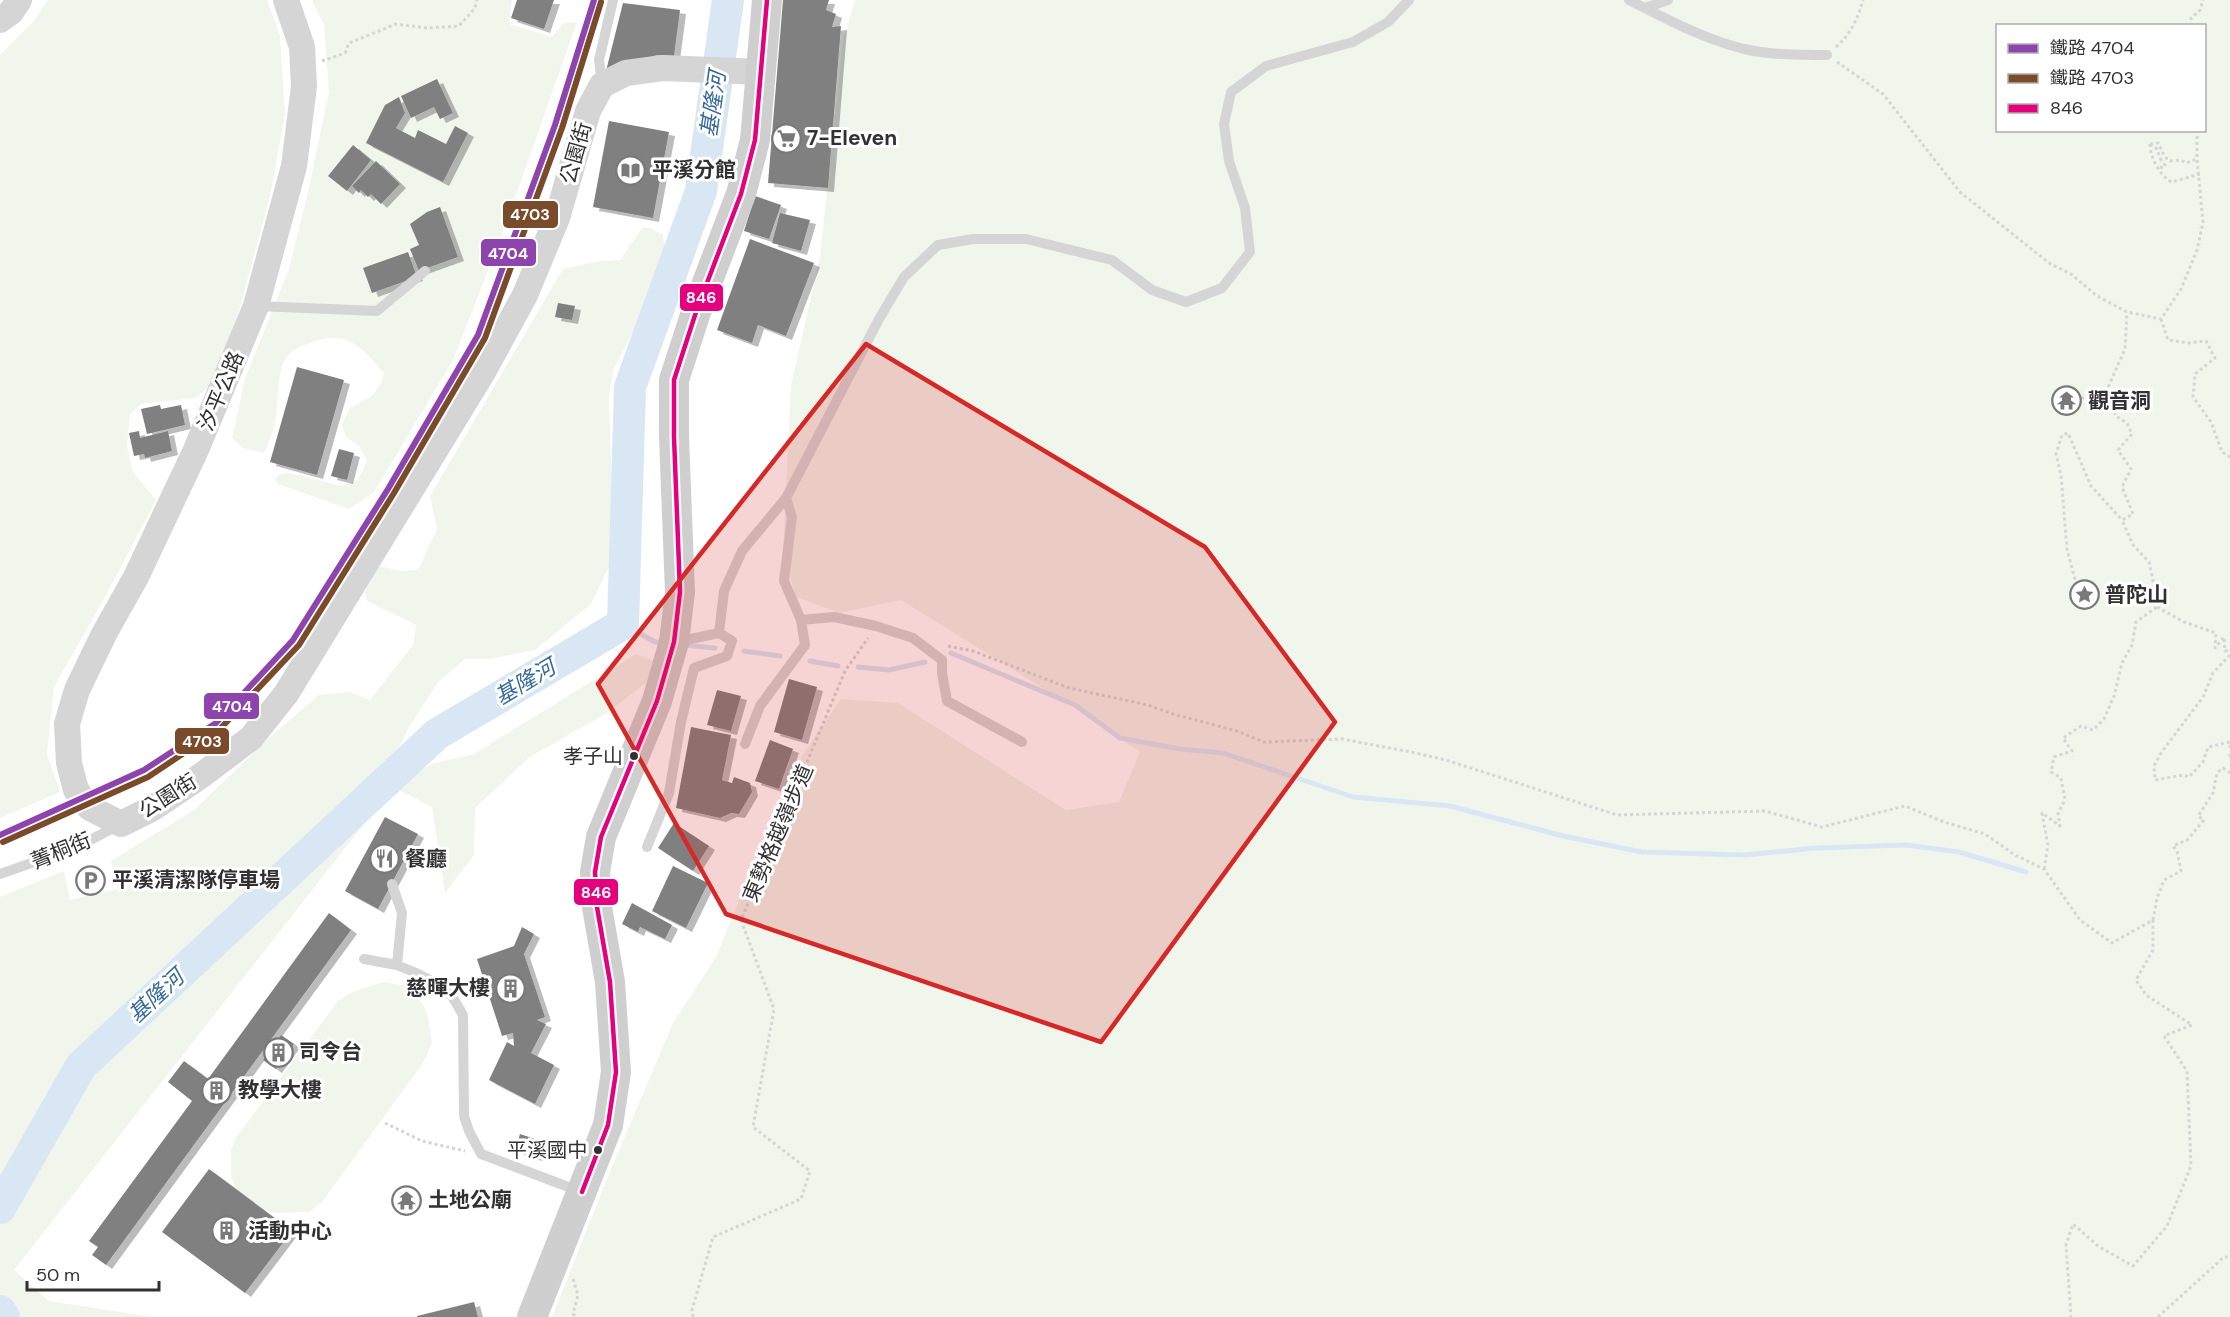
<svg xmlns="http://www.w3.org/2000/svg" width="2230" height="1317" font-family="'DM Sans','Noto Sans TC',sans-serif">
<defs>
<filter id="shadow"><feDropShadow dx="6" dy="4" stdDeviation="0" flood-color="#0004"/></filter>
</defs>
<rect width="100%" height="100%" fill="#fff"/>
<path fill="#f1f6ed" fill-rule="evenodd" d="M48,0H267L280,35L285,114L270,196L239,311L212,385L195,398L141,404L130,414L127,446L133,472L156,500L104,599L54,687L47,754L60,792L0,818V55L34,21Z
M312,0H512L509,24L552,37L564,23L577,22L502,235L453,360L374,492L349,509L278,484L275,479L278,475L290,473L342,486L358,480L367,461L359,446L346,437L342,425L350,408L372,396L381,383L384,373C362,347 345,328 310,343C301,346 291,350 286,358C276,373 279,405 275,422C273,433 268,443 264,453L243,448L232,438L245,379L289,269L308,192L329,92L324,25Z
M855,0H2230V1317H552L609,1174L673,1023L716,957L766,834L801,757L841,699L898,703L1066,810L1119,802L1140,752L1094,720L901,600L840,613L796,597L783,552L791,385L820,257L843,41ZM1998,26H2204V130H1998Z
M642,228H651L663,235L665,250L651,297L613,371L609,397L613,522L610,565L591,604L535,650L490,659H465L438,682L408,729L393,761L416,774L431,764L474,754L636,654L656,662L652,678L607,713L531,756L475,808L474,855L445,893L432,807L393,787L14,1270L49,1301L152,1317H0V897L64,871L70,900L117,889L111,861L194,810L272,735L319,695L349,692L370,700L413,645L416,625L367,601L365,591L379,566L402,571L418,570L437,529L430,496L563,269L600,261L620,260Z
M384,982L407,986L423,1004L428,1017L432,1043L423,1063L322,1202L309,1212L279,1213L266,1211L236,1189L231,1176V1151L235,1139L338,1001L352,992Z"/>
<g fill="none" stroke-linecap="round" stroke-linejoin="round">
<path stroke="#d9e6f4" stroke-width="5" d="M623,624L655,642L665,643
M684,645L715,648
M744,651L780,656
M951,653L1075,705L1120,738L1180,749L1223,753L1353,797L1450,806L1563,836L1642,852L1745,855L1815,848L1906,845L1959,852L2026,872
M810,661L838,666
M858,667L889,670L925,662"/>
<path stroke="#d9e6f4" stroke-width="32" d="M0,1208L81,1066L437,734L623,624L630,387L701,191L728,0
M0,1311L4,1317"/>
</g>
<path fill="#808080" filter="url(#shadow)" d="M517,0H554L544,29L511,18Z
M783,0H829L826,10L836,14L832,27L841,26L828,188L768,183Z
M623,3L680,10L674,56L657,55L606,71Z
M437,79L453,113L440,119L434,107L411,118L401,96Z
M399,97L405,113L396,128L415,138L418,130L446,144L455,126L468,133L443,182L366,143L385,105Z
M609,121L669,132L653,218L593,207Z
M353,145L371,160L347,191L328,176Z
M376,161L400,184L381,204L371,194L368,197L361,190L359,193L352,186Z
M755,196L781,205L769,239L744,231Z
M440,207L458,257L419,271L410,249L419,245L410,224L427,212Z
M780,213L810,220L801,251L772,243Z
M750,239L814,263L786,336L758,325L752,343L717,330Z
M408,252L417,277L372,293L363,268Z
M558,303L575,306L572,320L555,317Z
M297,367L344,380L317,475L270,462Z
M160,405L161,409L181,405L185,425L147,434L141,409Z
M139,431L140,438L168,431L172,451L145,458L144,454L134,456L129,433Z
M339,449L354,453L347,480L331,476Z
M789,679L817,687L802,740L774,732Z
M717,690L741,696L731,731L707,725Z
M691,727L731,735L722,780L732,783L734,777L750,783L752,792L739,814L731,813L720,818L676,808Z
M770,740L793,749L779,789L755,781Z
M385,817L418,834L378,909L345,891Z
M674,823L709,846L693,871L658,848Z
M673,866L708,883L686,928L652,911Z
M632,903L672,925L665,939L640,927L638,932L622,924Z
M329,913L351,930L106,1265L92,1255L98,1247L89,1241L192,1101L168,1082L184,1061L208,1079Z
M522,927L534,934L524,954L545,1017L537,1020L546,1024L531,1053L554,1065L535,1104L489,1080L507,1042L514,1046L513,1033L502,1036L477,959L514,946Z
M281,1035L294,1044L276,1069L263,1060Z
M520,1134L541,1141L536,1157L515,1150Z
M209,1169L292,1231L245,1293L162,1232Z
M474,1302L478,1317H417V1316Z"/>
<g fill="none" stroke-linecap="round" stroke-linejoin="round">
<path stroke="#d5d5d5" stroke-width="3" stroke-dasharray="3 3" stroke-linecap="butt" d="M2191,26V18L2200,10L2203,0
M1836,47C1851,34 1858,18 1863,0
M322,61L345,53L349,43L396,24L427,28L459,26L475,8L477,0
M1837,62L1883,94L1960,192L2049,263L2071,274L2097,296L2127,312L2161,319L2181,289L2197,250L2203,222L2197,159V130
M2150,144C2150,157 2160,177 2172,182L2200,174
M2150,144L2158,143L2165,157L2170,161L2181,160L2186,163L2197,159
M2150,144L2157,149L2161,160
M2160,167L2163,168L2165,165L2161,160
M2161,319L2168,340L2189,343L2206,341L2215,358L2195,374L2193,397L2211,422L2222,452L2230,457
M2069,398H2088L2106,392
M2084,595L2076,583L2067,549L2061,475L2056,454L2062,435L2068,433L2091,486L2122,520
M2157,607L2184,622L2216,633L2215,648L2224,637L2225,651L2230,650
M948,646L973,651L1069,688L1148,705L1173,714L1237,731L1264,742L1342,739L1411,752L1446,760L1617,815L1765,811L1822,827L1905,806L1944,822L1985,834L2015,855L2044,869L2080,920L2112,943L2153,920V950L2136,980L2146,995L2192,1025L2164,1036L2187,1071L2191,1166L2167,1226L2133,1266L2098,1246L2073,1224L2066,1245L2071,1317
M2230,655L2213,673L2203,697L2161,753L2154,766L2155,780L2184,775L2189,777L2203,762L2208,747L2230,742
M2230,745V748
M2230,754V757
M2044,869L2048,845L2042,813L2060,826L2058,814L2065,799L2061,778L2051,772L2054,757L2072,751L2063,738L2081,726L2093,730L2104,719L2114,696L2122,663L2132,645L2136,622L2157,607L2152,598L2154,585L2149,562L2133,545L2122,520L2133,514L2122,487L2131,469L2118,450L2132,434L2127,423L2116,416L2106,392L2125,349L2127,312
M2153,920L2157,898L2164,880L2181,871L2177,851L2173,846L2187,840L2204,820L2198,816L2213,793L2217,773L2223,768L2230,773
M385,1123L422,1141L465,1151
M573,1279L578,1295L573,1314L577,1317
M693,1317L692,1310L713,1237L801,1199L810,1171L753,1127L774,1009L741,920L845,671L868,638
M2158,1317L2224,1257H2230"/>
<path stroke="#d5d5d5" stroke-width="10" d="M1629,0C1666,19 1704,39 1744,49C1771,55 1800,55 1827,55
M1645,8L1668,0
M602,84L599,60L613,0
M257,306L377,311L425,271
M801,620L834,617L876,626L913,638L942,660V673L947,701L1022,742
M676,642L719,633L724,591L742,551L786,498L879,319L904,277L938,245L973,239H1026L1112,260L1152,290L1186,302L1222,288L1250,252L1245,208L1229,161L1224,124L1231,92L1266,66L1353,42L1388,22L1409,0
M745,744L760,706L805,645L801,620L784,581L792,517L786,498
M647,847L669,793L681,722L694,668L727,656L732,641L719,633
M0,874L77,847L119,825
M392,884L402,913L397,965
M364,959L397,965L416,973L434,982L452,996L463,1015L464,1116L469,1131L481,1154L579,1191"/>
<path stroke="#d5d5d5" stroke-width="26" d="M286,0L302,47L304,86L294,166L256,306L195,452L136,577L104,634L77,690L67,724L69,763L76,790L90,808L121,824L153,808L202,775L251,738L286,694L483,372L525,295L557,218L588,111L602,85L626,73L663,68L762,72
M0,20L11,12L19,0"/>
<path stroke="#cfcfcf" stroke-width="30" d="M532,1317L608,1125L616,1072L610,982L597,907L595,872L601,837L657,701L674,642L680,592L674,437V380L697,309L741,194L755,140L767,0"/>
<defs>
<path id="bus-1" d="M582,1192L608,1125L616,1072L610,982L597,907L595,872L601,837L657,701L674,642L680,592L674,437V380L697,309L741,194L755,140L767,0"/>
</defs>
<use href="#bus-1" stroke="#fff" stroke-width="9"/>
<use href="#bus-1" stroke="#e5007d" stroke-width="4.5"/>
<defs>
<path id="rail-1" d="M0,835L144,770L216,723L293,640L388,489L478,335L555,125L594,0"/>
<path id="rail-2" d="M3,842L148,777L220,729L299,645L394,493L485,338L562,128L601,2"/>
</defs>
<use href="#rail-1" stroke="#fff" stroke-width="10"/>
<use href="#rail-2" stroke="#fff" stroke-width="10"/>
<use href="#rail-1" stroke="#8e44ad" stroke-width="6"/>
<use href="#rail-2" stroke="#7a4b2a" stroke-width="6"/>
</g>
<path fill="#d62828" fill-opacity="0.2" stroke="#d62828" stroke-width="4.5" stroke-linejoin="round" d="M866,344L1205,547L1335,722L1101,1042L726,914L598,684Z"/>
<defs>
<symbol id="supermarket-ring" viewBox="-11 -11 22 22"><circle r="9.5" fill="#fff" stroke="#797979" stroke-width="1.5"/><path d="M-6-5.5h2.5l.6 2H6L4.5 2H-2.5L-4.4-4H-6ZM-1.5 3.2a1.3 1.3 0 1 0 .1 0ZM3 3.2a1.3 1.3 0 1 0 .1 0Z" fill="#797979"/></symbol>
<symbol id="library-ring" viewBox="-11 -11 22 22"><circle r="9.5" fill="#fff" stroke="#797979" stroke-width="1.5"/><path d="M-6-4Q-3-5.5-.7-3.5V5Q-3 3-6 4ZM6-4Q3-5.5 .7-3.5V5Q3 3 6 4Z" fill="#797979"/></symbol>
<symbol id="temple-ring" viewBox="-11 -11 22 22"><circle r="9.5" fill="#fff" stroke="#797979" stroke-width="1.5"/><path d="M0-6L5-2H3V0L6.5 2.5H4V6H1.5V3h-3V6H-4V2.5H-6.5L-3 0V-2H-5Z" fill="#797979"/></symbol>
<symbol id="sight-ring" viewBox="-11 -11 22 22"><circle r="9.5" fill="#fff" stroke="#797979" stroke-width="1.5"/><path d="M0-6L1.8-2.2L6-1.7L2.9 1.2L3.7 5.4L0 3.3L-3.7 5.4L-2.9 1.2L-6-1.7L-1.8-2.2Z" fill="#797979"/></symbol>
<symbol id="restaurant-ring" viewBox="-11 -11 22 22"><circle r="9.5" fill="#fff" stroke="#797979" stroke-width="1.5"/><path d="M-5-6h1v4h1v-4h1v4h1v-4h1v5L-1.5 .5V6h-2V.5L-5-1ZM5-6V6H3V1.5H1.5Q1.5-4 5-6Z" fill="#797979"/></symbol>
<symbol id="parking-ring" viewBox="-11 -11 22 22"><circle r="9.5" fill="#fff" stroke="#797979" stroke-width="1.5"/><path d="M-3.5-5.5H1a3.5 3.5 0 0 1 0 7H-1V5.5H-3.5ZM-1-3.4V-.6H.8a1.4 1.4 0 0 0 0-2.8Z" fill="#797979"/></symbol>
<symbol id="building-ring" viewBox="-11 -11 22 22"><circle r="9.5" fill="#fff" stroke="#797979" stroke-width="1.5"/><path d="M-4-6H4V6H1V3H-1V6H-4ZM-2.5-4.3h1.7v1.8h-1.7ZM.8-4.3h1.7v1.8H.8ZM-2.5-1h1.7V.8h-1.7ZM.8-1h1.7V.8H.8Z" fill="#797979"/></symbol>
</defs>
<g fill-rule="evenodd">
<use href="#supermarket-ring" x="770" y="122" width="33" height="33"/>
<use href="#library-ring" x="614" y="154" width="33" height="33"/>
<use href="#temple-ring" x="2050" y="384" width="33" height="33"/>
<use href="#sight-ring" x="2068" y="578" width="33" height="33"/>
<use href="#restaurant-ring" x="368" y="842" width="33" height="33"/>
<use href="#parking-ring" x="74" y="864" width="33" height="33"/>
<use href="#building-ring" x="494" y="972" width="33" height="33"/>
<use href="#building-ring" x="262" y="1036" width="33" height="33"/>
<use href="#building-ring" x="200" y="1074" width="33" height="33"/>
<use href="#temple-ring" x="390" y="1184" width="33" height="33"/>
<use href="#building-ring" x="210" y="1214" width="33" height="33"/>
</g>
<g fill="#313131" stroke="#fff" stroke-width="2">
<circle cx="634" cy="756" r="5"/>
<circle cx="598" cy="1150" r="5"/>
</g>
<g text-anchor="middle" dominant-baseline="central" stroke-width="6" stroke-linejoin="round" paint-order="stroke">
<g font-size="20" fill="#313131" stroke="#fff" text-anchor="end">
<text x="623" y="756">孝子山</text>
<text x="587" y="1150">平溪國中</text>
</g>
<g font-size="21" font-weight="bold" fill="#313131" stroke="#fff" text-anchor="start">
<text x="807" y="138">7-Eleven</text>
<text x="652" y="170">平溪分館</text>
<text x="2088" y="401">觀音洞</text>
<text x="2105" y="595">普陀山</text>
<text x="405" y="859">餐廳</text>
<text x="112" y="880">平溪清潔隊停車場</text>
<text x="490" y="988" text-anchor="end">慈暉大樓</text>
<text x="299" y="1052">司令台</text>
<text x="238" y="1090">教學大樓</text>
<text x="428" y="1200">土地公廟</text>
<text x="248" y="1231">活動中心</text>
</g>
<g font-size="21" fill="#313131" stroke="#fff">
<text transform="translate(576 153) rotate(-74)">公園街</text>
<text transform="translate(221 391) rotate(-67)">汐平公路</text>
<text transform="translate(168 796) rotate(-32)">公園街</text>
<text transform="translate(778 833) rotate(-67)">東勢格越嶺步道</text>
<text transform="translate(61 851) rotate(-22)">菁桐街</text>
</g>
<g font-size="22" font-style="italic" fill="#37699b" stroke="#fff">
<text transform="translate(713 104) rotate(-82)">基隆河</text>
<text transform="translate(525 682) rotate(-31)">基隆河</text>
<text transform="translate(156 996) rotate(-43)">基隆河</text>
</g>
</g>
<g stroke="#fff" stroke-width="2">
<rect x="502" y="200" width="57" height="29" rx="6" fill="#7a4b2a"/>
<rect x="480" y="238" width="57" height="29" rx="6" fill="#8e44ad"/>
<rect x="679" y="283" width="45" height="29" rx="6" fill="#e5007d"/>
<rect x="203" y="692" width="57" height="28" rx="6" fill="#8e44ad"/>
<rect x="174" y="727" width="56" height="28" rx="6" fill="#7a4b2a"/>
<rect x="573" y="878" width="46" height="28" rx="6" fill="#e5007d"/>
</g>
<g font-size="16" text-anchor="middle" font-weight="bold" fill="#fff">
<text x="530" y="220">4703</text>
<text x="508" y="259">4704</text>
<text x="701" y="303">846</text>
<text x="232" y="712">4704</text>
<text x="202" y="747">4703</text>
<text x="596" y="898">846</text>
</g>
<rect x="1996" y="24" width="210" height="108" fill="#ffffff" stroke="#adadad" stroke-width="1.5"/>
<rect x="2008" y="44" width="30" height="9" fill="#8e44ad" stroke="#adadad" stroke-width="1.5"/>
<text x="2050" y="54" font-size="18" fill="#313131">鐵路 4704</text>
<rect x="2008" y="74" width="30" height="9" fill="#7a4b2a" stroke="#adadad" stroke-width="1.5"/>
<text x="2050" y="84" font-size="18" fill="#313131">鐵路 4703</text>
<rect x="2008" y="104" width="30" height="9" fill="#e5007d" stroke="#adadad" stroke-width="1.5"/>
<text x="2050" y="114" font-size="18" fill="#313131">846</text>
<path d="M27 1281v9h132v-9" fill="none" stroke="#313131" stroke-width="3"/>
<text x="36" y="1281" font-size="18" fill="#313131" stroke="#ffffff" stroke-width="4.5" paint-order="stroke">50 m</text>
</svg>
